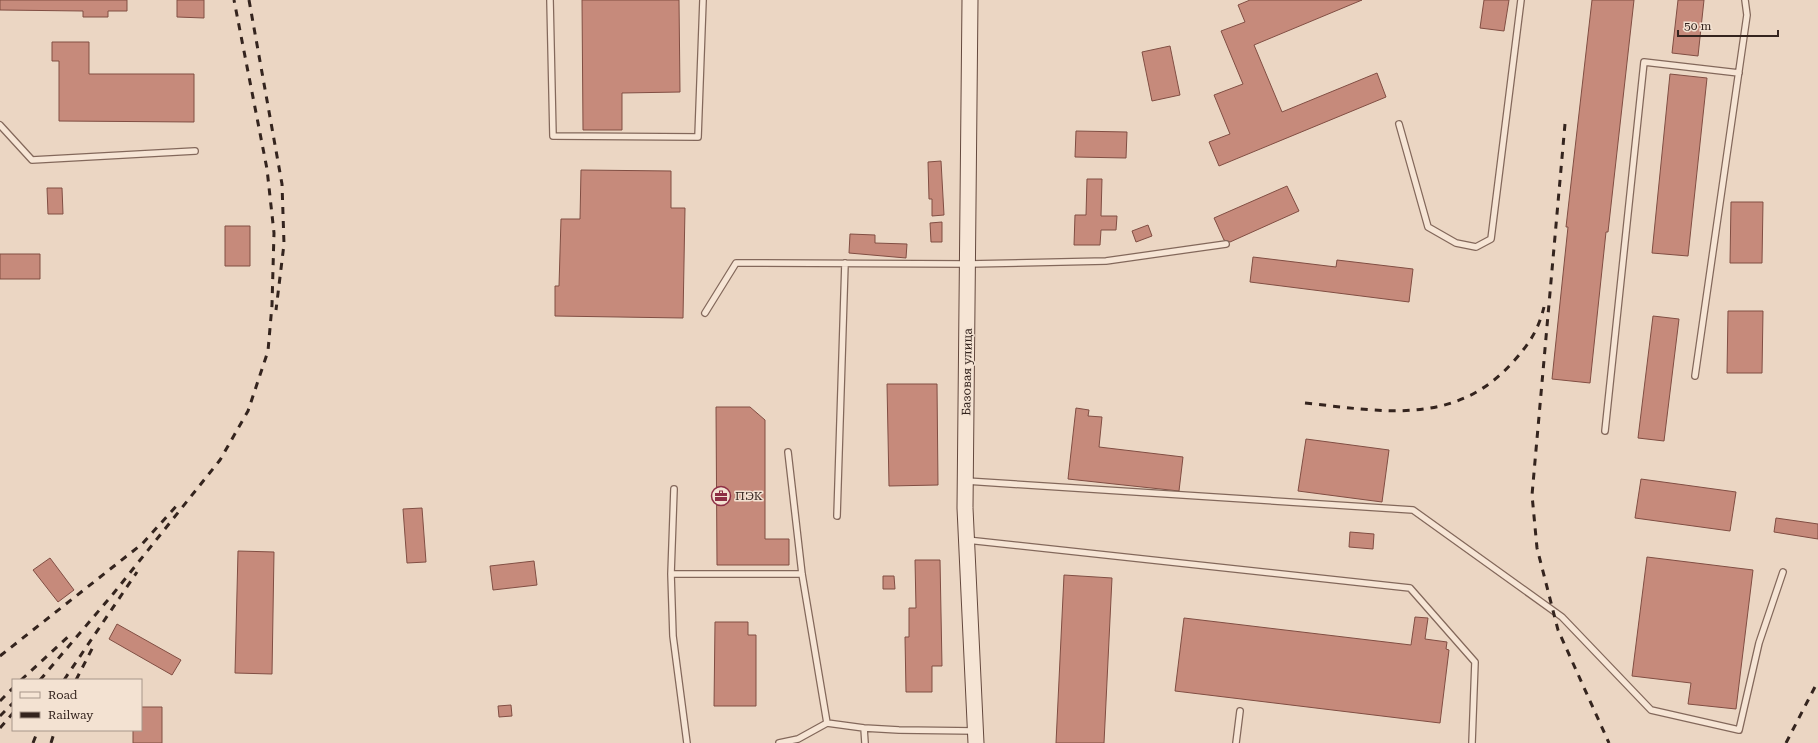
<svg xmlns="http://www.w3.org/2000/svg" width="1818" height="743" font-family="'Roboto Serif',serif">
<rect width="100%" height="100%" fill="#ebd6c3"/>
<path fill="#c68a7b" stroke="#814e43" d="M0,0H127V11H108V17H83V11L0,10Z
M177,0H204V18L177,17Z
M582,0H679L680,92L622,93V130H583Z
M1250,0H1362L1254,45L1282,112L1377,73L1386,97L1219,166L1209,142L1230,134L1214,95L1243,84L1221,31L1245,22L1238,5Z
M1484,0H1509L1504,31L1480,28Z
M1592,0H1634L1608,232H1606L1590,383L1552,379L1568,227H1566Z
M1678,0H1704L1698,56L1672,53Z
M52,42H89V74H194V122L59,121V61H52Z
M1170,46L1180,95L1152,101L1142,52Z
M1670,74L1707,78L1688,256L1652,253Z
M1076,131L1127,132L1126,158L1075,157Z
M941,161L944,215L932,216V199H929L928,162Z
M581,170L671,171V208H685L683,318L555,316V286H559L561,219H580Z
M1087,179H1102L1101,216H1117L1116,230H1101L1100,245H1074L1075,215H1086Z
M1287,186L1299,211L1230,242L1224,240L1214,218Z
M47,188H62L63,214H48Z
M1731,202H1763L1762,263H1730Z
M942,222V242H931L930,223Z
M1148,225L1152,236L1136,242L1132,231Z
M225,226H250V266H225Z
M850,234L875,235V243L907,244L906,258L849,253Z
M0,254H40V279H0Z
M1253,257L1336,267L1337,260L1413,269L1409,302L1250,282Z
M1728,311H1763L1762,373H1727Z
M1653,316L1679,319L1664,441L1638,438Z
M887,384H937L938,485L889,486Z
M716,407H750L765,420V539H789V565H717Z
M1076,408L1089,410L1088,416L1102,417L1099,447L1183,457L1179,491L1068,479Z
M1306,439L1389,450L1382,502L1298,491Z
M1641,479L1736,492L1730,531L1635,518Z
M422,508L426,562L407,563L403,509Z
M1776,518L1818,524V539L1774,532Z
M1350,532L1374,534L1373,549L1349,547Z
M238,551L274,552L272,674L235,673Z
M1647,557L1753,570L1736,709L1688,704L1691,683L1632,676Z
M50,558L74,590L58,602L33,570Z
M915,560H940L942,666H932V692H906L905,637H909V608H916Z
M534,561L537,585L493,590L490,566Z
M1064,575L1112,578L1104,743H1056Z
M883,576H894L895,589H883Z
M1415,617L1428,618L1425,639L1447,642L1446,649L1449,650L1440,723L1175,691L1184,618L1411,645Z
M715,622H748V635H756V706H714Z
M117,624L181,660L172,675L109,639Z
M511,705L512,716L499,717L498,706Z
M141,707H162V743H133V730H141Z"/>
<g fill="none" stroke-linecap="round" stroke-linejoin="round">
<defs>
<path id="lane" d="M550,0L553,136L698,137L703,0
M1399,124L1428,227L1456,243L1476,247L1491,239L1521,0
M0,125L32,160L195,151
M705,313L736,263L968,264L1106,261L1226,244
M1695,376L1747,15L1745,0
M1605,431L1644,62L1739,73
M788,452L802,574L827,723
M966,481L1413,510L1562,617L1651,710L1739,730L1759,643L1783,572
M674,489L671,574L673,636L687,743
M837,516L845,263
M967,540L1410,588L1475,662L1472,743
M671,574H802
M864,728L865,743
M779,743L798,739L827,723L864,728L899,730L976,731
M1236,743L1240,711"/>
<path id="secondary" d="M970,0L965,508L976,743"/>
</defs>
<use href="#lane" stroke="#83685b" stroke-width="8"/>
<use href="#secondary" stroke="#65493e" stroke-width="17"/>
<use href="#lane" stroke="#f6e5d5" stroke-width="5.5"/>
<use href="#secondary" stroke="#f6e5d5" stroke-width="15"/>
<path stroke="#34241e" stroke-width="3" stroke-dasharray="7 7" stroke-linecap="butt" d="M249,0L282,184L284,244L276,310
M1565,124L1532,495L1537,548L1558,630L1609,743
M1305,403C1382,411 1455,427 1513,362C1529,344 1538,331 1544,307
M0,656L142,544L180,502
M21,680L71,634
M40,680L113,594L220,460L248,411L268,351L272,305L274,233L267,169L234,0
M64,680L137,572
M76,680L95,643
M0,701L13,688
M0,716L13,703
M0,728L13,713
M33,743L38,730
M51,743L55,730
M1786,743L1818,681"/>
</g>
<defs>
<symbol id="office-ring" viewBox="-11 -11 22 22"><circle r="9.5" fill="#f3e2d2" stroke="#8e2f45" stroke-width="1.5"/><path d="M-6-3h4V-5.5h4V-3h4V5H-6ZM-1-4.5V-3h2v-1.5ZM-6 0V1H6V0Z" fill="#8e2f45"/></symbol>
</defs>
<g fill-rule="evenodd">
<use href="#office-ring" x="710" y="485" width="22" height="22"/>
</g>
<g text-anchor="middle" dominant-baseline="central" stroke-width="3" stroke-linejoin="round" paint-order="stroke">
<g font-size="12" fill="#34241e" stroke="#f3e2d2">
<text transform="translate(967 372) rotate(-89)">Базовая улица</text>
</g>
<g font-size="12" fill="#34241e" stroke="#f3e2d2" text-anchor="start">
<text x="735" y="496">ПЭК</text>
</g>
</g>
<rect x="12" y="679" width="130" height="52" fill="#f3e2d2" stroke="#a7968a"/>
<rect x="20" y="692" width="20" height="6" fill="#f6e5d5" stroke="#a7968a"/>
<text x="48" y="699" font-size="12" fill="#34241e">Road</text>
<rect x="20" y="712" width="20" height="6" fill="#34241e" stroke="#a7968a"/>
<text x="48" y="719" font-size="12" fill="#34241e">Railway</text>
<path d="M1678 30v6h100v-6" fill="none" stroke="#34241e" stroke-width="2"/>
<text x="1684" y="30" font-size="12" fill="#34241e" stroke="#f3e2d2" stroke-width="3" paint-order="stroke">50 m</text>
</svg>
